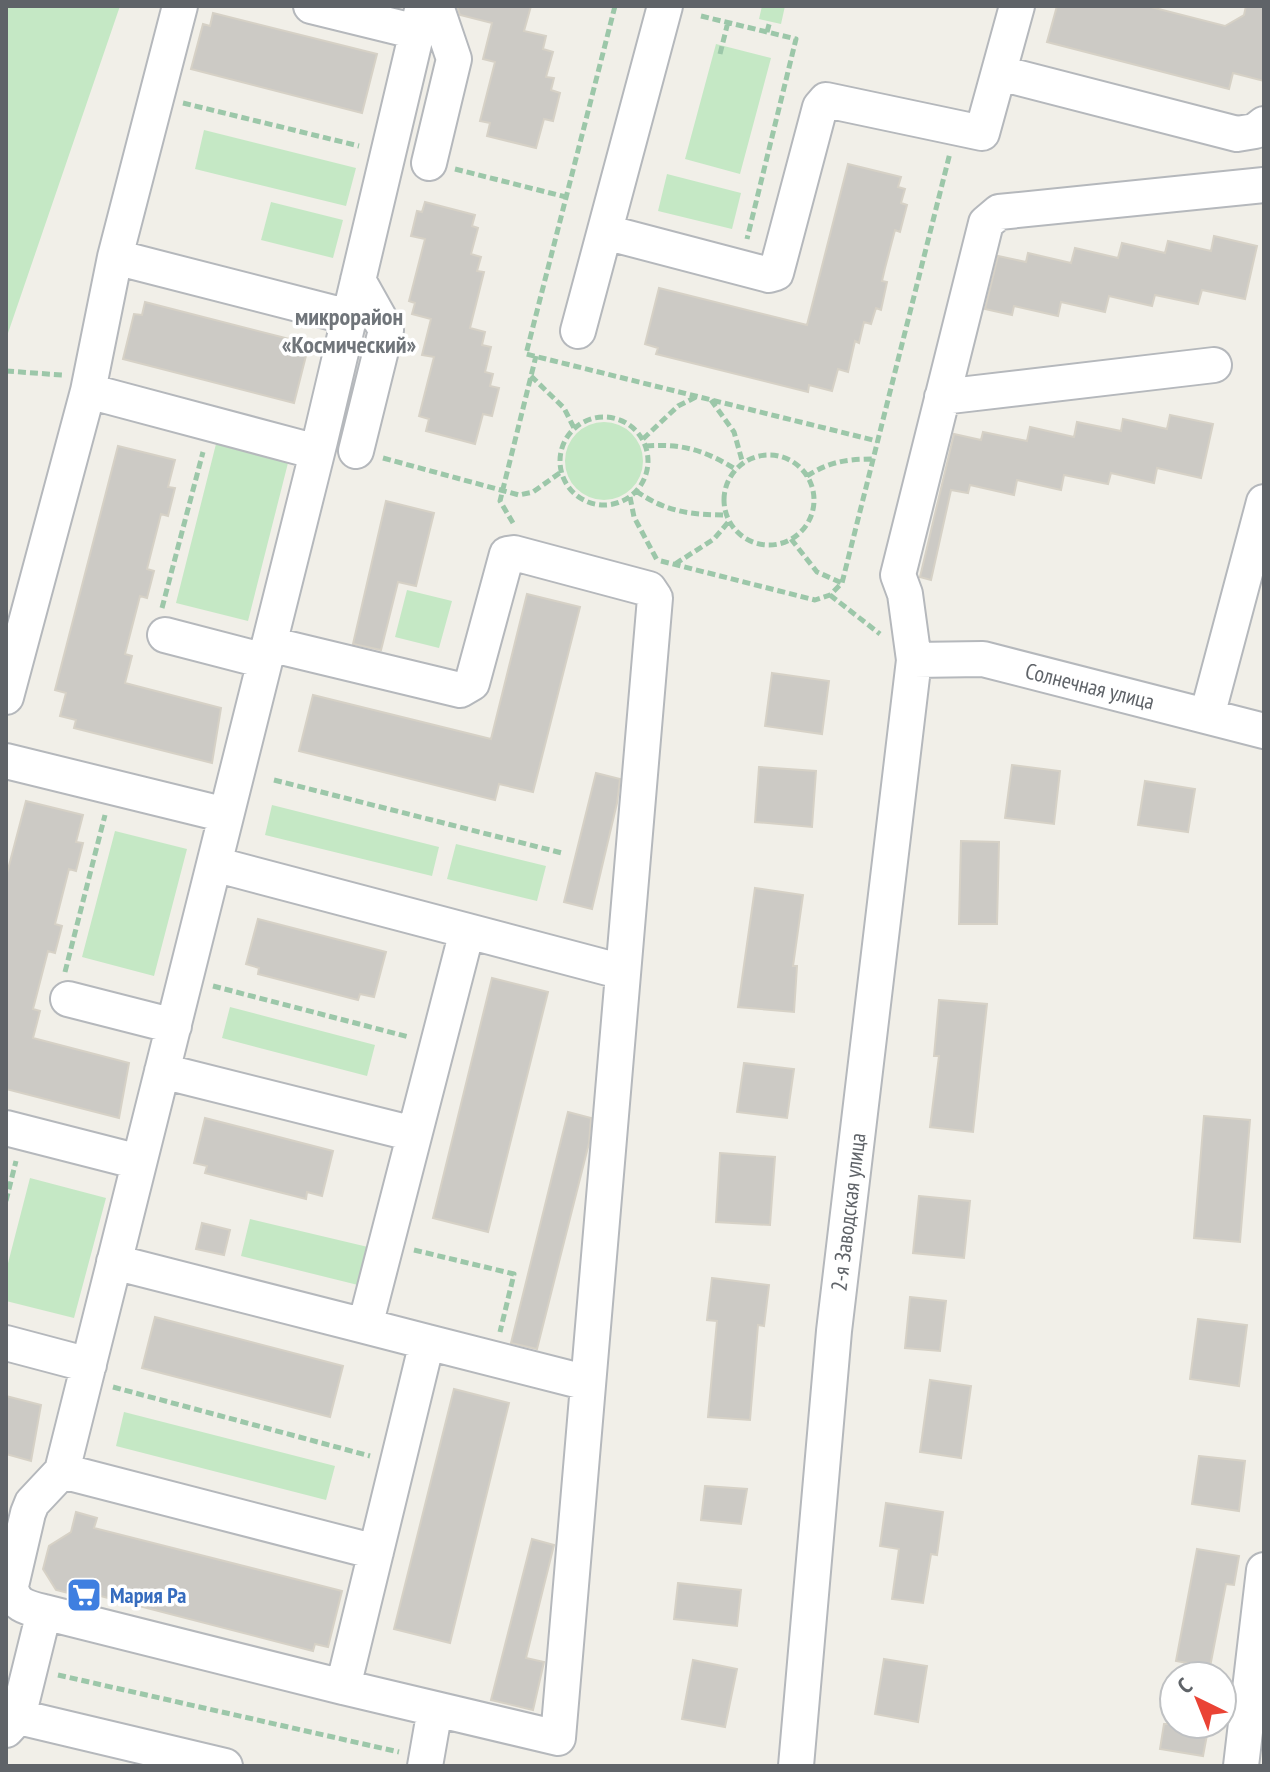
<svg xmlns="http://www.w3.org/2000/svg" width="1270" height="1772" font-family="'PT Sans Narrow',sans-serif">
<rect width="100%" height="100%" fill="#f1efe8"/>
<path fill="#c5e8c5" d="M6,6H120L6,339Z
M762,6H785L781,24L759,19Z
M716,44L771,58L740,174L685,159Z
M204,130L356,168L346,206L195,169Z
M667,174L741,193L732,229L658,211Z
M271,202L343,220L333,258L261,240Z
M565 461a39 39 0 1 1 78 0a39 39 0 1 1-78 0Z
M217,440L289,459L248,621L176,603Z
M407,590L452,601L439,648L395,637Z
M272,805L439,847L432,876L265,835Z
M115,831L187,849L154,976L82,957Z
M456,844L546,866L537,901L447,879Z
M230,1007L375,1045L367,1076L222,1038Z
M30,1178L106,1198L74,1318L6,1301V1271Z
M250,1219L368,1247L358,1285L241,1256Z
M124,1412L335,1466L326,1500L116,1446Z"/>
<path fill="#cccac5" stroke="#d6d1c6" stroke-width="2" d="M457,6H531L524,31L546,36L543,49L553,52L546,77L554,78L551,90L560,93L553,121L544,119L536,148L487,136L490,123L480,121L495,62L483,59L492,23L460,15Z
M1057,6H1147L1225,26L1244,15L1246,6H1264V81L1233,73L1229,89L1047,42Z
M213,13L377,54L362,113L191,69L203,24L210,26Z
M848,164L901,177L898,187L905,189L901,203L907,205L900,232L895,230L885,268L882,281L887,282L881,310L876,308L871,324L864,322L859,343L855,341L848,372L838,369L832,391L809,385L808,392L656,354L658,348L645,344L659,288L807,325Z
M425,202L475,215L472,226L478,228L471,254L481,257L477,271L484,272L470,328L485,332L482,345L491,347L485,372L493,374L490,386L499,388L492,416L483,414L475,444L426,431L429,419L419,416L434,357L422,355L431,319L412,314L415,303L409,301L425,239L411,236L417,211L422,212Z
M1214,236L1257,246L1245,299L1202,290L1198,304L1155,295L1152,306L1109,296L1105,312L1061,302L1058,316L1014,306L1012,315L985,309L998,256L1026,262L1028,253L1071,263L1075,248L1118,258L1122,243L1165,253L1168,241L1211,251Z
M145,302L309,344L294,403L123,359L134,314L142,315Z
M1170,415L1213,424L1201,478L1157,468L1154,483L1111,473L1108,484L1064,475L1061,490L1017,480L1014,495L970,485L968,493L951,490L931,580L920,577L954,434L981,440L983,432L1027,441L1030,427L1074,437L1077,422L1121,431L1123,419L1167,429Z
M118,446L175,460L168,487L175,488L168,516L161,514L147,569L154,571L147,598L140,596L125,654L132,656L125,683L221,708L212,763L74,728L76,720L60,716L66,693L55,690Z
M386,501L434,513L416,586L398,582L381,650L353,644Z
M527,594L580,607L533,792L499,784L495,800L299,751L313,695L491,739Z
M772,673L829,681L822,734L765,726Z
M1012,765L1060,771L1054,824L1005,818Z
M759,767L816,771L812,827L755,822Z
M596,773L620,779L617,803L592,909L564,902Z
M1145,781L1195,789L1188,832L1138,825Z
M26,801L83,815L76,842L83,843L76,871L69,869L55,924L62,926L55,953L48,951L33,1009L40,1011L33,1038L129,1063L119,1118L6,1089V877Z
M961,841L999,842L997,924H959Z
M755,888L803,895L793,966H797L794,1012L738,1007Z
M258,919L386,952L374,997L360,994L358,1000L258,974L259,968L246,964Z
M492,978L548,992L488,1232L433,1218Z
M939,1000L987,1004L973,1132L930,1127L939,1056H934Z
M744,1063L794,1069L787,1118L737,1112Z
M568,1112L591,1118L589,1143L537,1349L511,1343Z
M1204,1116L1250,1120L1240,1242L1194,1238Z
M205,1118L333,1151L322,1196L307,1192L306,1199L205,1173L207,1166L194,1163Z
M720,1153L775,1157L770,1225L716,1222Z
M919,1196L970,1201L964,1258L913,1253Z
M202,1223L230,1230L224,1255L196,1249Z
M712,1278L769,1285L764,1326L758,1325L750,1420L708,1417L717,1321L707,1320Z
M910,1297L946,1301L940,1351L905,1348Z
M155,1317L343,1366L330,1417L142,1368Z
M1198,1319L1247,1325L1239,1386L1190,1379Z
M930,1380L971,1386L961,1458L920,1452Z
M454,1389L509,1403L450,1643L394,1629Z
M6,1396L41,1405L31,1461L6,1454Z
M1199,1456L1245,1461L1239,1511L1192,1504Z
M705,1486L747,1489L741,1524L701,1520Z
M886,1503L943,1512L937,1555L931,1554L923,1603L892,1599L899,1549L880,1546Z
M76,1512L97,1518L94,1528L342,1591L328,1647L315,1644L313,1651L85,1592L84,1597L56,1590L43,1569L49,1546L71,1532Z
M532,1539L554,1545L526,1658L544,1662L533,1710L491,1700Z
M1197,1549L1239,1556L1234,1585L1226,1584L1210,1667L1176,1661Z
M678,1583L741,1590L737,1626L674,1619Z
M884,1659L927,1666L918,1722L875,1714Z
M693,1660L737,1669L725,1727L682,1719Z
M1164,1724H1209L1203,1756L1160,1749Z"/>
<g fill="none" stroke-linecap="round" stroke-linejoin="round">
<defs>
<path id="minor" d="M311,6L417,32
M1000,73L1237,134L1255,131L1264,124
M429,163L454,59L436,6
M605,232L769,275L776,273L820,107L826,100L982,133L1017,6
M115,257L349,317
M578,331L665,6
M88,391L317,452
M942,397L1214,365
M356,451L386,330L358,280
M165,635L265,661
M269,644L460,690L472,683L507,554L514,553L649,589L655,598L558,1738L343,1687
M914,660L983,659L1264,731
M6,697L88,391L115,257L180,6
M1207,716L1264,502
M6,761L226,815
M214,864L623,972
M68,999L174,1026
M162,1071L414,1134
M6,1128L139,1162
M114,1262L365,1326
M427,1342L588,1383
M6,1343L89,1365
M62,1471L376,1552
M44,1612L343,1687L427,1342L365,1326L467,931
M6,1714L225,1766
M6,1730L18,1717L44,1612C27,1608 13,1605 11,1586L28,1513L32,1503L62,1471L320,441L423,6
M425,1766L435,1709
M796,1766L834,1331L914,660L905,594L898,575L986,223L999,212L1264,185
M1241,1766L1264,1570"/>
</defs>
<use href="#minor" stroke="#b5b8bc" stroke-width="38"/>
<path stroke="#9cc7a9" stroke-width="5" stroke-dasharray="8 4" stroke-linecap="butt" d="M615,6L526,354L877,441
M701,16L796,39L747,239
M767,32L770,21
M720,54L728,22
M183,103L359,146
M455,169L566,197
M6,371L62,375
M531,376L564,408L574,428
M711,400L734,432L743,464
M560 461a44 44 0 1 1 88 0a44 44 0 1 1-88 0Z
M643,439L678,406L698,396
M646,446C683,443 706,451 737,470
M724 500a45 45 0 1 1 90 0a45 45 0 1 1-90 0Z
M383,458L519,495L533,492L561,472
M807,476C829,462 846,459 873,459
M636,491C666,512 691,515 727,515
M630,497L634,517L657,560
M513,523L500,501L536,356
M791,539L817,572L842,583
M661,561L815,600L830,595L842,583L950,153
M675,564L714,539L730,520
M830,595L880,634
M162,608L203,452
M274,780L562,853
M65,972L105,815
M213,986L409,1037
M6,1201L16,1161
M414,1250L514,1274L500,1332
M113,1387L370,1456
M58,1675L399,1752"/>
<use href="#minor" stroke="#fff" stroke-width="34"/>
</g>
<defs>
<symbol id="supermarket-square" viewBox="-11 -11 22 22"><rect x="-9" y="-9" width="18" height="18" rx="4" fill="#3f7fe0" stroke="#fff"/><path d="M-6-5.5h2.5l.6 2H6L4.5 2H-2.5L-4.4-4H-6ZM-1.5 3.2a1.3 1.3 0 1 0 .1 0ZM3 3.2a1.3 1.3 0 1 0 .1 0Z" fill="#fff"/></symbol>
</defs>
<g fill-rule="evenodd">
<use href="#supermarket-square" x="64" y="1575" width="40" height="40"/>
</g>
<g text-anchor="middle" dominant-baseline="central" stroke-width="7" stroke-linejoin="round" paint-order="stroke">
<g font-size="22" fill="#5f6368" stroke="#fff">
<text transform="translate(1090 686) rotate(14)">Солнечная улица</text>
<text transform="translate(848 1212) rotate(-83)">2-я Заводская улица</text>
</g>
<g font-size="22" font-weight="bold" fill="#366cbe" stroke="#fff" text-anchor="start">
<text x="110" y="1595">Мария Ра</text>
</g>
<g font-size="24" font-weight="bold" fill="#70757a" stroke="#fff">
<text x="349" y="316">микрорайон<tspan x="349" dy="28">«Космический»</tspan></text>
</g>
</g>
<rect width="1270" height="1772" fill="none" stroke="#5f6368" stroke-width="16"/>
<g transform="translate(1198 1700) rotate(317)"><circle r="38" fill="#ffffff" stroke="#bfc1c3" stroke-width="2"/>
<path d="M0-6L14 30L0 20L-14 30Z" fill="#ea4335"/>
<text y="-12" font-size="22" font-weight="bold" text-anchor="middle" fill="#5f6368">С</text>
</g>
</svg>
